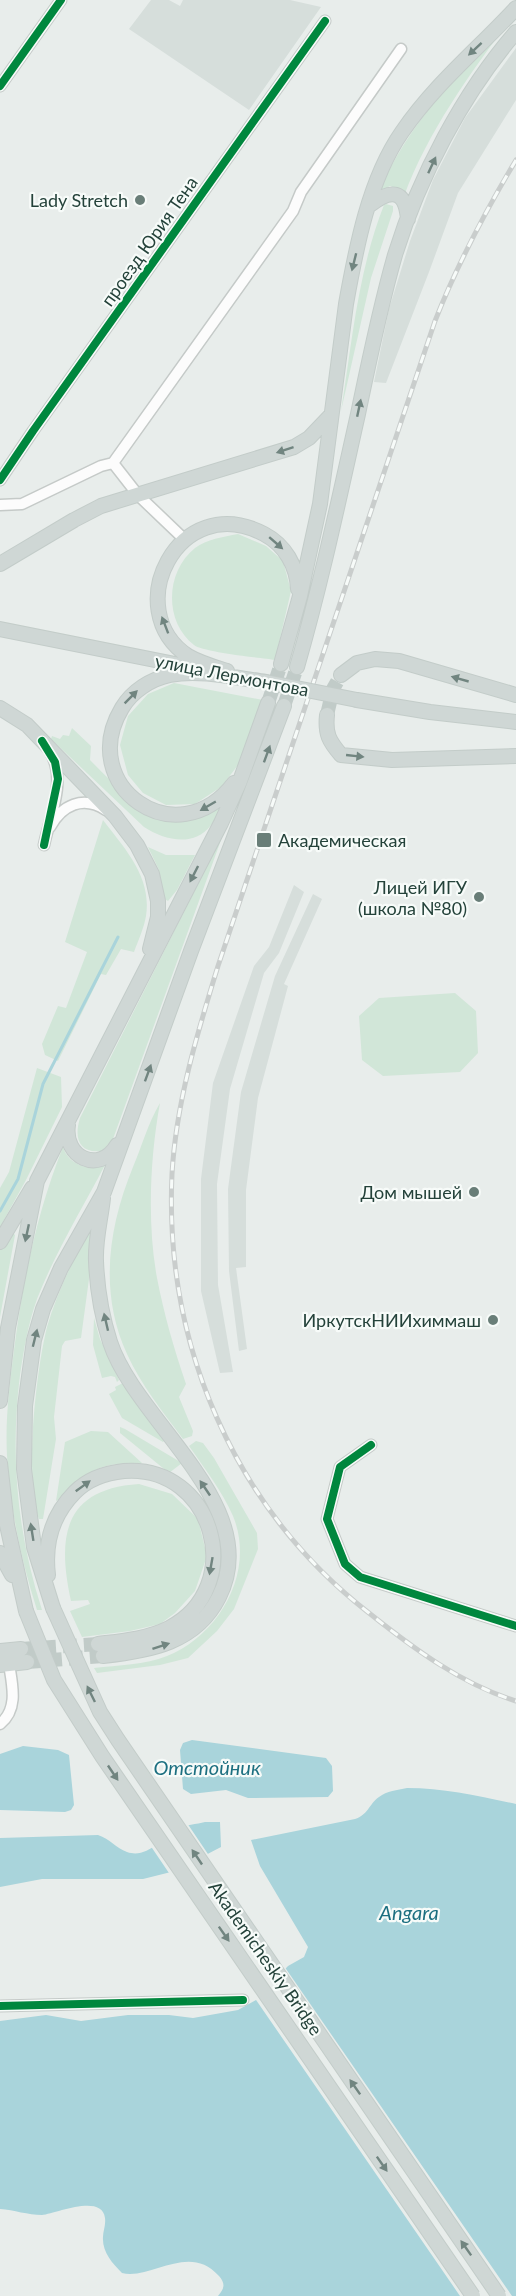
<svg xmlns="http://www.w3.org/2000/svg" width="516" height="2296" font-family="Lato,sans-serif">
<rect width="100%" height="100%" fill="#e8edeb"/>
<path fill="#d6dedb" d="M151,0H169L180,6L183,0H290L321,7L249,110L129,29Z
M516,48V100L458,193L429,272L386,383L374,382L389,309L410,241L433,180L465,118Z
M294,885L304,892L279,953L264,973L230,1089L217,1184L218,1285L233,1372L220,1373L201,1291V1179L213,1083L254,966L269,947Z
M313,894L322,899L284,984L288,986L258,1098L246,1190V1267L236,1268L247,1349L239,1351L229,1271L228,1189L241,1092L275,976Z"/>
<path fill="#d1e6d8" d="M515,13C472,71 429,129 404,196L398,189L390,186L379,192C410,119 463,70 515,13Z
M386,204L393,206V211L371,278L341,411C352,342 358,271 384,205Z
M238,534L266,546L283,561L291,591L275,660C261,658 202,652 194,645C164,622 165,572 195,548C207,539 223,537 238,534Z
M174,683L263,700L242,760L221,787L195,804L166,805L143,793L128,775L120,745L128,716L148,694Z
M72,728L91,746L90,760C115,785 151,825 190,819C200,818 213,808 223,803C219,810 216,819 211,825C194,848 164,840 144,827L51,739L52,736L60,739L63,735L69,736Z
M234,804L113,1139L102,1151C78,1154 74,1137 80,1118L196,888Z
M103,820C125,849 152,877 146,916C144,928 138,941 134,952L121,949L106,975L101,974L58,1061L45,1055L42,1044L58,1006L66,1008L87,952L65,942Z
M148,847L166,855H195L177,890L168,901L163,898L159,870Z
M455,993L476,1011L478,1053L460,1072L383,1076L362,1060L359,1016L379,998Z
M37,1068L61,1077L62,1107L26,1180L0,1227V1188L9,1172Z
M160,1103C150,1157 147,1224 157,1278C164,1314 174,1349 186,1384L179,1397L193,1431L192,1436L183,1439C163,1412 141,1385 127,1354C99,1293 108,1228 133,1167C142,1146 148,1123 160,1103Z
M63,1147C68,1164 89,1172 105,1165C82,1209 55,1253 37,1299C28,1324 24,1349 20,1375C10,1455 17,1533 42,1610H37C22,1563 12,1517 8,1468C4,1429 9,1389 14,1350C23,1280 37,1212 63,1147Z
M90,1231L92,1232V1257L81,1338L65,1341L62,1346L54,1417L56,1439L43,1519H39C24,1478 36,1371 47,1327C54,1302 65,1278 76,1255C80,1247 84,1237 90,1231Z
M12,1232L15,1235L0,1317V1250Z
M94,1318L100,1339L119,1380L117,1382L115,1377L111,1376L102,1378L93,1345Z
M123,1383L165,1440L163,1442L122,1418L109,1394L116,1390L115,1387Z
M120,1427L125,1429L182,1463L169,1473L120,1433Z
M91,1431L108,1432L142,1463C135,1465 126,1464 118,1464C93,1466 75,1481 60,1499L56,1501L65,1442Z
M196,1441L203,1443L214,1458L257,1533L258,1549L234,1609L217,1631L188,1658L160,1665L97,1673L94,1668C118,1665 145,1665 167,1656C219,1635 256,1572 233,1516C222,1491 205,1469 189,1446Z
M139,1484L172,1494L198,1519L207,1556L195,1591L175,1613L160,1624L130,1631L82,1637L70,1611L90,1604L88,1600L71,1601C57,1537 63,1489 139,1484Z"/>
<path fill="#a9d4db" d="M192,1740L326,1758L332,1766L333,1791L328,1797L248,1798L226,1790L191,1794L183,1789L180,1750L183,1743Z
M23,1746L58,1750L69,1755L74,1805L71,1810L65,1812L0,1810V1754Z
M407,1788C444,1788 479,1796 516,1804V2296H218C224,2289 226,2284 219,2276C189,2242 152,2280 122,2273C112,2263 102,2252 103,2237C103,2231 106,2225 105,2218C102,2193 55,2214 42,2215C28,2215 14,2210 0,2209V2021L46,2015L81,2021L128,2015H169L193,2018L238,2010L256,2000L288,1966L304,1957L308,1947L260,1866L251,1840L355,1819C368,1815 369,1804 379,1797C387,1791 397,1790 407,1788Z
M205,1822H220L221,1847L175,1871L143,1879H42L0,1887V1838L98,1835C110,1839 116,1848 127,1852C147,1859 162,1838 177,1829C185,1825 197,1824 205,1822Z"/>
<path fill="#e8edeb" d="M187,1823L210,1857L171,1876L150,1845L177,1825Z
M284,1966L512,2296H460L254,1997Z"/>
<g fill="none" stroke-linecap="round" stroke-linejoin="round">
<path stroke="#a9d4db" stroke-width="3" d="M0,1211L18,1179L43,1084L118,937"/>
<path stroke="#c1cbc8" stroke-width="14" stroke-dasharray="14 7" stroke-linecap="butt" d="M268,703L281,664
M284,706L297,667
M327,715L333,689L341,675
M21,1649L98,1644
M27,1662L103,1656"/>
<defs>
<path id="minor" d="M0,86L61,0
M113,463L293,211L301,192L401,49
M0,480L33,431L325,21
M0,505L22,504L101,466L113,463L138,495L184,539
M50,827C62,805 83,795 106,810
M44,845C50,816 67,779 50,752
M371,1445L340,1467L327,1519L345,1564L360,1577L516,1626
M0,1724C19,1709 12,1684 9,1664
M0,2006L243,2000"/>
<path id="major" d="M370,205C391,189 405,189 408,219
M0,564L74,520L101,506L294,447L309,438L331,415
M0,629L195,668
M281,664L300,596L320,504L346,304C356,248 369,179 402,132C435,84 477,50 516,8
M297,667C321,584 339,499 358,414C369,361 380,307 395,255C419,177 463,93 516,32
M227,671C214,667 200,663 188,656C119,610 178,489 264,534C285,545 297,566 298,589
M341,675L357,663L375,659L399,661L516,695
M357,700L430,712L516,722
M0,708L27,725L115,816L137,845L152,874L158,901V917L150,949
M327,715C325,734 329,741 341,755L392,760L516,756
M234,783C177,858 75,786 122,708C132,691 151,679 170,675C200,669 236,678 266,682
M68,1125C63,1157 99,1175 117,1145
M103,1198C101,1218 95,1240 96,1261C97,1287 102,1317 110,1342C136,1422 265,1506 219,1597C196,1643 150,1651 103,1656
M0,1242L32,1188
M0,1401L8,1328L37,1181L221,823L240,781L268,703
M0,1463L7,1525L26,1611
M0,1553L12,1575
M48,1575C44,1542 52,1515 75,1492C88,1479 105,1473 124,1471C214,1464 248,1587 169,1628C147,1639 122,1641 98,1644
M53,1608L34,1547L24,1469L25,1406L34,1340L43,1309L61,1268L104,1192L191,951L284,706
M0,1651L21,1649
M0,1665L27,1662"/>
</defs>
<use href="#minor" stroke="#c5cac8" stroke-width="13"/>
<use href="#major" stroke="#c3ccc9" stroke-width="16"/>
<use href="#minor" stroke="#fcfcfc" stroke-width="10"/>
<use href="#major" stroke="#cfd7d5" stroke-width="14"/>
<defs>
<path id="rail" d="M516,160C485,212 457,265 435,321L218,966C197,1034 176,1103 172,1174C164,1344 234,1508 369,1613C413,1648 461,1684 516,1701"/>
</defs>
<use href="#rail" stroke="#c9cdcc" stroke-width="5"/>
<use href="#rail" stroke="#f7fbf9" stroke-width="3" stroke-dasharray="9" stroke-linecap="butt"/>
<defs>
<path id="major-bridge" d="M266,682L357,700
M53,1608L100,1712L118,1740L499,2296
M26,1611L54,1680L102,1756L473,2296"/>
</defs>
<use href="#major-bridge" stroke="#c3ccc9" stroke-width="16" stroke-linecap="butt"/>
<use href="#major-bridge" stroke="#cfd7d5" stroke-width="14"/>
<defs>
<path id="cycleway" d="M0,86L61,0
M0,480L33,431L325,21
M42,741L55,762L58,779L44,845
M371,1445L340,1467L327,1519L345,1564L360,1577L516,1626
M0,2006L243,2000"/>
</defs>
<use href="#cycleway" stroke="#f7fbf9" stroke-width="11"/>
<use href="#cycleway" stroke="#00873e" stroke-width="8"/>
</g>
<defs><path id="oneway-solid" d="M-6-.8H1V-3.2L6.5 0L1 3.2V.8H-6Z" transform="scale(1.5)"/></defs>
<g fill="#718580">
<use href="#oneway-solid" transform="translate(475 49) rotate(137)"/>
<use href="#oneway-solid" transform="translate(432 165) rotate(-65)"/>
<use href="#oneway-solid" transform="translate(354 262) rotate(104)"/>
<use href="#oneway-solid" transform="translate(359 408) rotate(-78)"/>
<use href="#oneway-solid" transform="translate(285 450) rotate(162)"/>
<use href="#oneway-solid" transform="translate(276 543) rotate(41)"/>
<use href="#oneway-solid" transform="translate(165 625) rotate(-111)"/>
<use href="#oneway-solid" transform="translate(460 679) rotate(-164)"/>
<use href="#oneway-solid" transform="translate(131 697) rotate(-45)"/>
<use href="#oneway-solid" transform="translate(267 754) rotate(-70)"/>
<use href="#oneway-solid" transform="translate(355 756) rotate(6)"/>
<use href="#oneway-solid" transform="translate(208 806) rotate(150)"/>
<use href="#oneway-solid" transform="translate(194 874) rotate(117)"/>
<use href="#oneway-solid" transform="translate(148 1073) rotate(-70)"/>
<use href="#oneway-solid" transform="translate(27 1233) rotate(102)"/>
<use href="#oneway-solid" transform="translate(106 1322) rotate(-103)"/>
<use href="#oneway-solid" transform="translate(35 1338) rotate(-76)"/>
<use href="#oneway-solid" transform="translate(83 1486) rotate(-36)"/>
<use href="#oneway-solid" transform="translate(205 1488) rotate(-124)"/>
<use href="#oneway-solid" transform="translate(32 1532) rotate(-99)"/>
<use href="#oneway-solid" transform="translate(211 1566) rotate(100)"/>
<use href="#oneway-solid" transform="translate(161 1646) rotate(-18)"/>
<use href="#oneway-solid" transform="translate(91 1694) rotate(-116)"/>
<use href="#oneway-solid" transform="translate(113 1773) rotate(56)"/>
<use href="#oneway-solid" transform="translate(197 1857) rotate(-124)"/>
<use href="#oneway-solid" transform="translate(224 1934) rotate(55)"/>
<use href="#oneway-solid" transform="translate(355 2087) rotate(-125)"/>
<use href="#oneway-solid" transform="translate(382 2164) rotate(55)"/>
<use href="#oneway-solid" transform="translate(466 2248) rotate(-125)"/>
</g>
<g fill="#697e78" stroke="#f7fbf9" stroke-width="2">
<circle cx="140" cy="200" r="6"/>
<rect x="256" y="832" width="16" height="16" rx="3"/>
<circle cx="479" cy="897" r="6"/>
<circle cx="474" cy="1192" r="6"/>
<circle cx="493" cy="1320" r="6"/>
</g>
<g text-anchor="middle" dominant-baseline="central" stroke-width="4.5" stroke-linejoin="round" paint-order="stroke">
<g font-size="18" fill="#24423a" stroke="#f7fbf9" text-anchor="end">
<text x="128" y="200">Lady Stretch</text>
<text x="278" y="840" text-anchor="start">Академическая</text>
<text x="467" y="887">Лицей ИГУ<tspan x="467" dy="21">(школа №80)</tspan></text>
<text x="462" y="1192">Дом мышей</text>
<text x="481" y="1320">ИркутскНИИхиммаш</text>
</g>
<g font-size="18" fill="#24423a" stroke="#f7fbf9">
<text transform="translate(149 241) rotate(-55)">проезд Юрия Тена</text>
<text transform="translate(232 675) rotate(11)">улица Лермонтова</text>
<text transform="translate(266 1958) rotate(55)">Akademicheskiy Bridge</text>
</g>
<g font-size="20" font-style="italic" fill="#1c6f80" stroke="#f7fbf9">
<text x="207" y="1767">Отстойник</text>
<text x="409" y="1912">Angara</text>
</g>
</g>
</svg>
